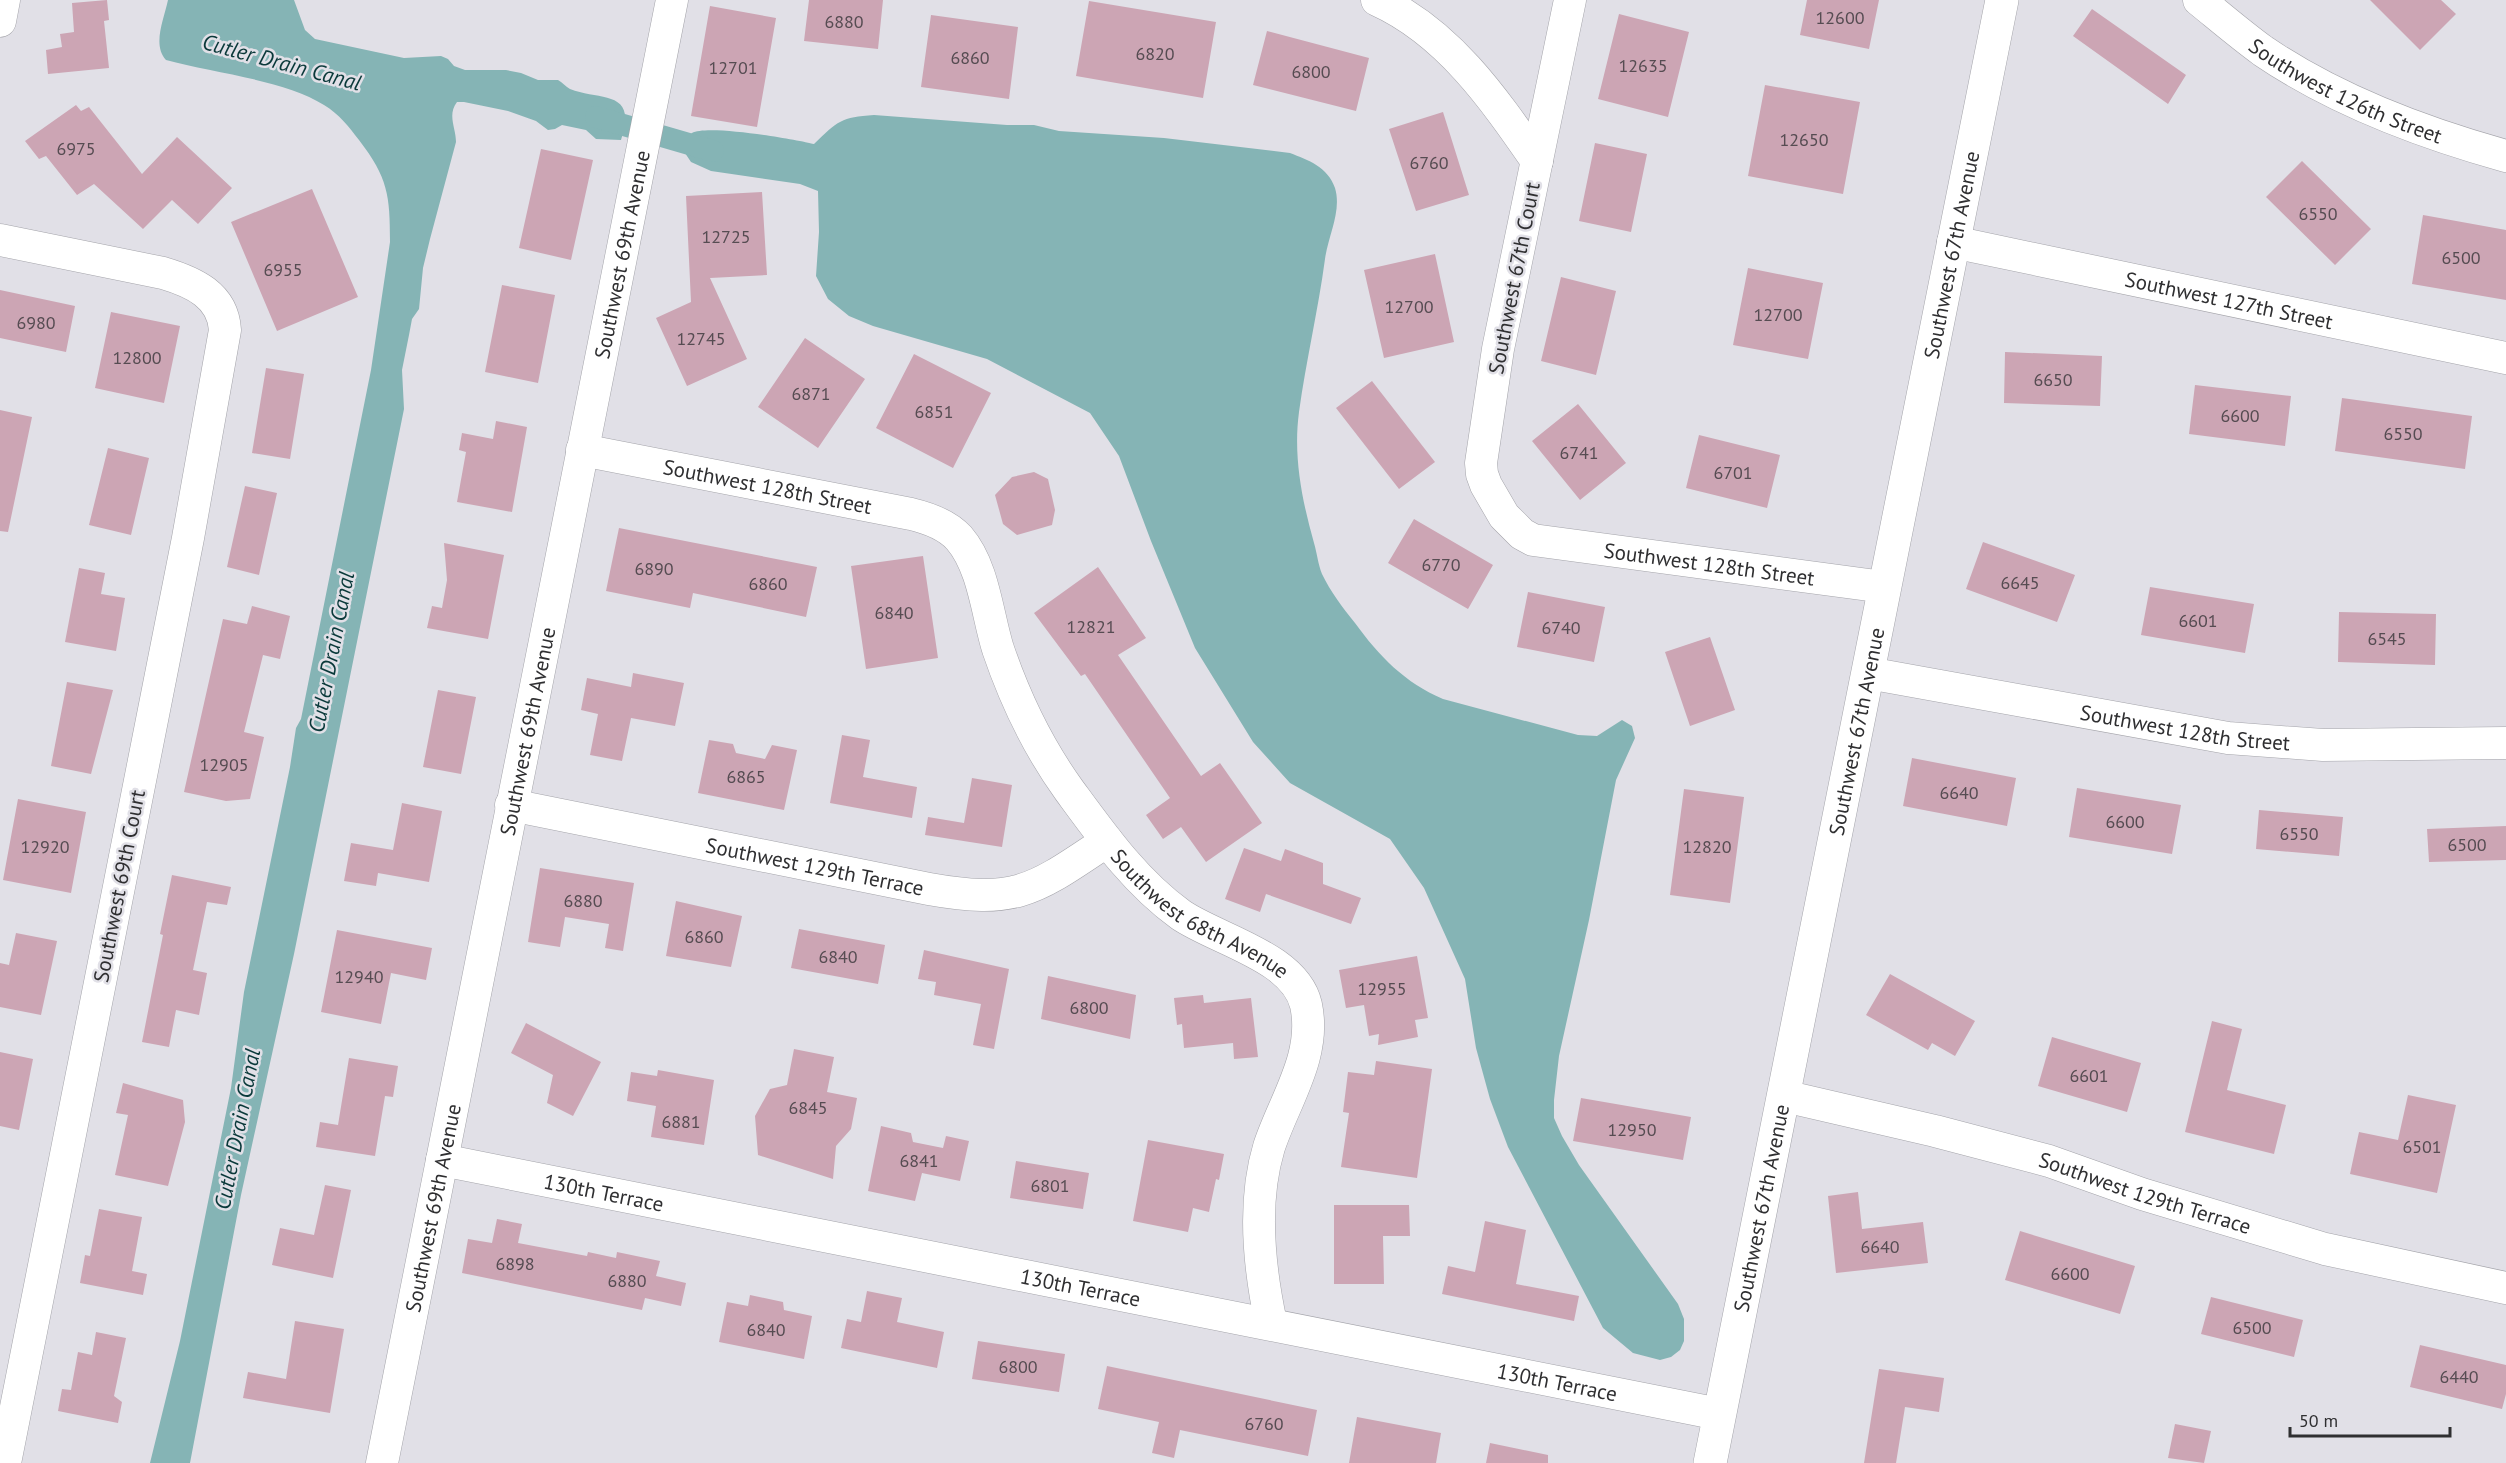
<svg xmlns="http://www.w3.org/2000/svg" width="2506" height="1463" font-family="'PT Sans',sans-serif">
<rect width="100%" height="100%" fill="#e1e0e7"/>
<path fill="#85b4b5" d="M168,0H294L305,30L315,39L404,58L441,56L448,59L454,66L465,70H506L521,73L538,80H558C562,82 566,87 570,89C601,101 638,89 621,140L596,139L586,130L562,125L555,129L548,130L536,121L508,111L464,102H457C447,115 456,128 456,142L430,239L423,268L419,309L412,319L409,335L402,370L404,409L294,954L241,1195L190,1463H150L180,1341L231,1088L244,992L290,767L296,728L301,719L371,370L390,242C390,195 388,178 359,140C349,127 339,114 324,105C285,80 213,73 166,60C152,45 164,19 168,0Z
M874,115L1007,125H1034L1059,131L1164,138L1290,153C1308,160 1328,167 1335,188C1342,211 1328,236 1325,259C1318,311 1306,361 1299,412C1293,457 1302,500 1314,543C1317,553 1318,564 1322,574C1330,591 1343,608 1355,623C1379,656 1405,683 1443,699L1578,735L1597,736L1622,720L1632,726L1635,738L1616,780L1589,920L1559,1056L1554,1100V1118L1562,1136L1579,1165L1678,1304L1684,1319V1341L1680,1350L1671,1357L1660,1360L1633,1353L1603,1328L1508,1147L1490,1099L1476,1048L1465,979L1424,888L1390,839L1290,783L1253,742L1195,648L1151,541L1119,456L1090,413L987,359L873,326L849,316L828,299L816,276L819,232L818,191L800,184L711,171L691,162L685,153V140C687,138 689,135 692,133C707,124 795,139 814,144C838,121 841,117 874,115Z"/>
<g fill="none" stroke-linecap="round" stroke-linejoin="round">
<path stroke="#85b4b5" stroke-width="22" d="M596,117L713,151"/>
</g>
<path fill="#cca5b4" d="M107,0L109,20L104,21L109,68L48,74L46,50L62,47L60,34L74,32L72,3Z
M809,0H883L878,49L804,41Z
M1807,0H1879L1869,49L1800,35Z
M2370,0H2441L2456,14L2420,50Z
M1089,1L1216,22L1203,98L1076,76Z
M710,6L776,18L757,127L691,116Z
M2092,9L2186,75L2168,104L2073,36Z
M1619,14L1689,32L1668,117L1598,99Z
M931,15L1018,27L1009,99L921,87Z
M1267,31L1369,58L1356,111L1253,85Z
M1765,85L1860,102L1843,194L1748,176Z
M76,105L81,111L89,107L142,174L177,137L232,188L198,224L172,200L143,229L94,184L77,195L46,156L39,159L25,141Z
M1443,112L1469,195L1416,211L1389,129Z
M1595,143L1647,154L1631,232L1579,221Z
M541,149L593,160L571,260L519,248Z
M2302,161L2371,229L2335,265L2266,197Z
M312,189L358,297L277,331L231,222Z
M762,192L767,275L710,278L747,359L687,386L656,318L691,302L686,196Z
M2423,215L2506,230V300L2412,284Z
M1435,254L1454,342L1384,358L1364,270Z
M1748,268L1823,283L1808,359L1733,345Z
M1561,277L1616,291L1596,375L1541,361Z
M502,285L555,295L538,383L485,372Z
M0,290L75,306L66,352L0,338Z
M111,312L180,326L164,403L95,388Z
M805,338L865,379L818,448L758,407Z
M2005,352L2102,356L2100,406L2004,403Z
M914,354L991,393L953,468L876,428Z
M266,368L304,374L290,459L252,453Z
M1372,381L1435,462L1399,489L1336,408Z
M2195,385L2291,396L2285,446L2189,434Z
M2342,398L2472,416L2465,469L2335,451Z
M1578,404L1626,463L1580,500L1532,441Z
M0,410L32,417L8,532L0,531Z
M496,421L527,427L512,512L457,502L466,452L459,450L462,433L493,439Z
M1699,435L1780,455L1767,508L1686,488Z
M108,448L149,458L131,535L89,525Z
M1034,472L1048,479L1055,510L1052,525L1017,535L1003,524L995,495L1012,477Z
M245,486L277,493L259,575L227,567Z
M1414,519L1493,565L1468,609L1388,563Z
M619,528L817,567L806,617L693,593L690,608L606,591Z
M1983,542L2075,575L2057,622L1966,589Z
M444,543L504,555L488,639L427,628L432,606L442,608L447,580Z
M923,556L938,658L866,669L851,566Z
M1098,567L1146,638L1118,655L1201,776L1220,763L1262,823L1206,862L1181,827L1163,839L1146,815L1170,798L1085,674L1081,676L1034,613Z
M79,568L105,573L101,594L125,598L116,651L65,642Z
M2150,587L2254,604L2245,653L2141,635Z
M1528,592L1605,607L1594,662L1517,647Z
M252,606L290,616L280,659L263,655L244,732L264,737L250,799L226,801L184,792L223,619L247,624Z
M2339,612L2436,614L2435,665L2338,662Z
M1710,637L1735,710L1690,726L1665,652Z
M633,673L684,683L675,726L631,718L622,761L590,755L598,714L581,710L587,678L631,687Z
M67,682L113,690L91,774L51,766Z
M438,690L476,697L461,774L423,767Z
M842,735L870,740L863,777L917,787L912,818L830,803Z
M709,740L733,744L736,753L765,759L772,745L797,750L784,810L698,793Z
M1912,758L2016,778L2007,826L1903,806Z
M972,778L1012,785L1002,847L925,835L928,817L964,823Z
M2077,788L2181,805L2172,854L2069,837Z
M1684,789L1744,797L1730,903L1670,895Z
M18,799L86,812L71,893L3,880Z
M402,803L442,811L429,882L378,873L376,886L344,881L351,843L393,850Z
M2259,810L2343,817L2339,856L2256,849Z
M2506,826V860L2429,862L2427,829Z
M1244,848L1281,861L1285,849L1323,863V884L1361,898L1351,924L1266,894L1260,912L1225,899Z
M540,868L634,883L623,951L605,948L609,924L565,917L560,947L528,942Z
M172,875L231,887L227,905L207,902L193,970L207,973L199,1015L176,1010L169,1047L142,1042L163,935L160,934Z
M676,901L742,916L731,967L666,956Z
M799,929L885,945L878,984L791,968Z
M337,930L432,948L426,980L391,973L381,1024L321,1012Z
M16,933L57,941L41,1015L0,1007V963L9,965Z
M924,950L1009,969L994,1049L973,1045L981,1004L934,995L936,982L918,979Z
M1417,956L1428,1018L1415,1020L1418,1037L1378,1045L1379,1034L1369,1036L1364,1005L1346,1008L1339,970Z
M1890,974L1975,1021L1955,1056L1932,1043L1928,1050L1866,1015Z
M1048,976L1136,995L1130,1039L1041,1019Z
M1203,995L1204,1003L1251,998L1258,1057L1234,1059L1233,1043L1184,1048L1182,1024L1177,1025L1174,998Z
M2212,1021L2242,1029L2227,1090L2286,1105L2274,1154L2185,1132Z
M526,1023L601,1062L573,1116L547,1103L553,1075L511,1053Z
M2052,1037L2141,1063L2127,1112L2038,1086Z
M794,1049L834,1057L827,1092L857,1098L851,1129L836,1146L833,1179L758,1155L755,1116L770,1089L787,1085Z
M0,1052L33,1059L19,1130L0,1126Z
M349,1058L398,1066L393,1097L385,1096L375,1156L316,1147L320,1122L338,1125Z
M1376,1061L1432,1069L1417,1178L1341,1167L1349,1113L1343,1112L1348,1072L1374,1075Z
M658,1070L714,1080L704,1145L651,1137L656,1106L627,1101L631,1072L657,1076Z
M123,1083L183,1100L185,1122L168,1186L115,1175L128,1115L116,1113Z
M2408,1095L2456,1105L2437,1193L2350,1174L2359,1132L2398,1140Z
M1581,1098L1691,1117L1683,1160L1573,1141Z
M881,1126L911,1133L913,1142L943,1148L946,1136L969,1141L960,1181L922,1173L915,1201L868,1191Z
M1148,1140L1224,1154L1219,1180L1216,1179L1209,1212L1193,1208L1188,1232L1133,1221Z
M1016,1161L1089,1173L1083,1209L1010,1198Z
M325,1185L351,1190L333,1278L272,1265L280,1228L314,1235Z
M1858,1192L1862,1229L1923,1222L1928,1263L1836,1273L1828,1196Z
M1334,1205H1409L1410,1236H1383L1384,1284H1334Z
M99,1209L142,1217L132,1271L147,1274L143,1295L80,1283L85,1255L90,1256Z
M497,1219L522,1224L518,1243L587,1256L588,1252L616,1258L617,1252L660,1261L656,1276L686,1283L681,1306L645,1298L642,1310L462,1273L468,1239L492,1243Z
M1485,1221L1526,1230L1516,1284L1579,1296L1574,1321L1442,1294L1448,1266L1475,1272Z
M2020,1231L2135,1266L2120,1314L2005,1280Z
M867,1291L902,1298L897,1322L944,1332L937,1368L841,1348L847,1319L861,1322Z
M750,1295L783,1302L784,1310L812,1316L804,1359L719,1342L727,1302L748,1306Z
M2211,1297L2303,1320L2294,1357L2201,1334Z
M295,1321L344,1329L330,1413L243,1398L248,1372L286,1379Z
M96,1332L126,1338L114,1396L122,1402L118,1423L58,1411L62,1389L71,1390L78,1352L92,1355Z
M978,1341L1065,1354L1059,1392L972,1379Z
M2420,1345L2506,1365V1394L2502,1409L2410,1387Z
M1107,1366L1317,1410L1308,1456L1180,1430L1174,1458L1152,1453L1159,1422L1098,1409Z
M1879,1369L1944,1378L1939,1412L1905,1407L1896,1463H1864Z
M1357,1417L1441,1433L1436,1463H1349Z
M2175,1424L2211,1431L2204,1463L2168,1458Z
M1490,1443L1548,1455V1463H1486Z"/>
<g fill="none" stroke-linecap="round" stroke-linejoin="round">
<defs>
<g id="minor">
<path d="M1377,0C1448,32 1494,99 1537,161"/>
<path id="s1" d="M1570,0L1498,349L1481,463L1482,474L1486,485L1504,516L1522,534L1533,540L1884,587"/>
<path id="s2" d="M2199,0C2220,17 2241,35 2263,51C2335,100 2423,133 2506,156"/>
<path d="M0,21L4,0"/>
<path d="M0,240L163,273C193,282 223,295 225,330L188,538L5,1463"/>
<path id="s3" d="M1953,242L2506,358"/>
<path id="s4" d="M582,450L911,514C928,518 946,524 959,538C984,567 987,614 998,649C1015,699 1038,747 1069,790C1102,835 1135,882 1181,915C1218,940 1295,957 1306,1005C1317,1056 1284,1101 1269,1147C1252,1203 1259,1267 1271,1323"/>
<path id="s5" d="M1868,673L2228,738L2323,745L2506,743"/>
<path id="s6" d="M511,805L929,889C1018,905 1035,889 1107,841"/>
<path id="s7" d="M1784,1096L1935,1131L2049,1161L2142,1194L2325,1249L2506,1288"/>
<path id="s8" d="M442,1160L1719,1414"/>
<path id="s9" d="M382,1463L672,0"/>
</g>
<g id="major">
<path id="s10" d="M1710,1463L2002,0"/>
</g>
</defs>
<use href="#minor" stroke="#a4a4aa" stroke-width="33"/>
<use href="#major" stroke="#a4a4aa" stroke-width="34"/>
<use href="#minor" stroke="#fff" stroke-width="32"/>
<use href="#major" stroke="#fff" stroke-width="33"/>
</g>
<g text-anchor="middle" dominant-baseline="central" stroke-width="5" stroke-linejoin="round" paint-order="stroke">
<g font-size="18" fill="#564c52">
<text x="1840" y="17">12600</text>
<text x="844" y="21">6880</text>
<text x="1155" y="53">6820</text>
<text x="970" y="57">6860</text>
<text x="1643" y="65">12635</text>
<text x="733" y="67">12701</text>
<text x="1311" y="71">6800</text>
<text x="1804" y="139">12650</text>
<text x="76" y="148">6975</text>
<text x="1429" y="162">6760</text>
<text x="2318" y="213">6550</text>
<text x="726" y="236">12725</text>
<text x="2461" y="257">6500</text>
<text x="283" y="269">6955</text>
<text x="1409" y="306">12700</text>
<text x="1778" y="314">12700</text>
<text x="36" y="322">6980</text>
<text x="701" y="338">12745</text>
<text x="137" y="357">12800</text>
<text x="2053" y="379">6650</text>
<text x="811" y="393">6871</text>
<text x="934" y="411">6851</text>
<text x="2240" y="415">6600</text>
<text x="2403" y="433">6550</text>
<text x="1579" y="452">6741</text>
<text x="1733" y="472">6701</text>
<text x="1441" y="564">6770</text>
<text x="654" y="568">6890</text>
<text x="2020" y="582">6645</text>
<text x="768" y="583">6860</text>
<text x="894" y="612">6840</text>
<text x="2198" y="620">6601</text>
<text x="1091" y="626">12821</text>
<text x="1561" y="627">6740</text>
<text x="2387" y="638">6545</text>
<text x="224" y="764">12905</text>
<text x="746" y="776">6865</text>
<text x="1959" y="792">6640</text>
<text x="2125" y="821">6600</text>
<text x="2299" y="833">6550</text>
<text x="2467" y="844">6500</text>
<text x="45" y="846">12920</text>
<text x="1707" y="846">12820</text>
<text x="583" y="900">6880</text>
<text x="704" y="936">6860</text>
<text x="838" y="956">6840</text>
<text x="359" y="976">12940</text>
<text x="1382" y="988">12955</text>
<text x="1089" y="1007">6800</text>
<text x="2089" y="1075">6601</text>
<text x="808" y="1107">6845</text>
<text x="681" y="1121">6881</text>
<text x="1632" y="1129">12950</text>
<text x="2422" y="1146">6501</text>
<text x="919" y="1160">6841</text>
<text x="1050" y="1185">6801</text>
<text x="1880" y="1246">6640</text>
<text x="515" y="1263">6898</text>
<text x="2070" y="1273">6600</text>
<text x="627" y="1280">6880</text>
<text x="2252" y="1327">6500</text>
<text x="766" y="1329">6840</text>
<text x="1018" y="1366">6800</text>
<text x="2459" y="1376">6440</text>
<text x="1264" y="1423">6760</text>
</g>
<g font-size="21" fill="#2f2f31" stroke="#e1e0e7">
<text stroke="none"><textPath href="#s2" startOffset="174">Southwest 126th Street</textPath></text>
<text stroke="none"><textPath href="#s9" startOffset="1232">Southwest 69th Avenue</textPath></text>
<text stroke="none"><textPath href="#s10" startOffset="1232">Southwest 67th Avenue</textPath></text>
<text transform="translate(1514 278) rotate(-79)">Southwest 67th Court</text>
<text stroke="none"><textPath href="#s3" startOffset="282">Southwest 127th Street</textPath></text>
<text stroke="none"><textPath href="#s4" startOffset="189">Southwest 128th Street</textPath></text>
<text stroke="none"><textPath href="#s1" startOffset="746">Southwest 128th Street</textPath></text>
<text stroke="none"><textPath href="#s5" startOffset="322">Southwest 128th Street</textPath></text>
<text stroke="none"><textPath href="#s9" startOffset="746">Southwest 69th Avenue</textPath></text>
<text stroke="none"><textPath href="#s10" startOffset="746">Southwest 67th Avenue</textPath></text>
<text stroke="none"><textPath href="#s6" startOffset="310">Southwest 129th Terrace</textPath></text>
<text transform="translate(119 886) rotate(-79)">Southwest 69th Court</text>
<text stroke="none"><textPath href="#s4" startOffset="850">Southwest 68th Avenue</textPath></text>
<text stroke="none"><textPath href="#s8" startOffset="165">130th Terrace</textPath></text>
<text stroke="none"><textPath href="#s7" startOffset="374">Southwest 129th Terrace</textPath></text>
<text stroke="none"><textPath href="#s9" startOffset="260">Southwest 69th Avenue</textPath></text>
<text stroke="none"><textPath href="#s10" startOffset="260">Southwest 67th Avenue</textPath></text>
<text stroke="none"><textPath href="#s8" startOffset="651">130th Terrace</textPath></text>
<text stroke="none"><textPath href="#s8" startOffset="1137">130th Terrace</textPath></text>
</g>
<g font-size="22" font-style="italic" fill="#0a393a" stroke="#e1e0e7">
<text transform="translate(282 62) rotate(15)">Cutler Drain Canal</text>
<text transform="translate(331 652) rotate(-79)">Cutler Drain Canal</text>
<text transform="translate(237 1129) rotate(-79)">Cutler Drain Canal</text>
</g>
</g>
<path d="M2290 1427v9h160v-9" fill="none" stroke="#2f2f31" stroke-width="3"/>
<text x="2299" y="1427" font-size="18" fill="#2f2f31" stroke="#e1e0e7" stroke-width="4.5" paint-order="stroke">50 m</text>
</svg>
